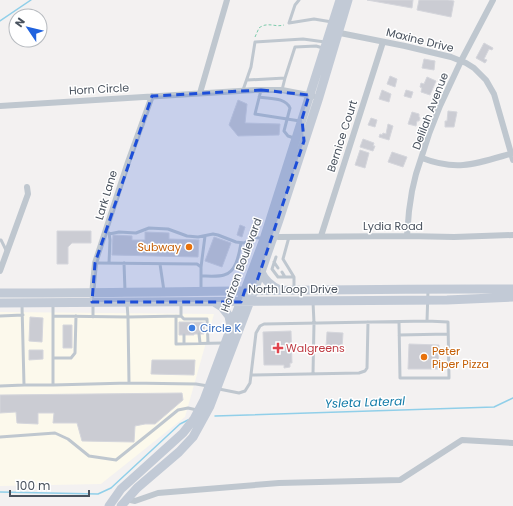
<svg xmlns="http://www.w3.org/2000/svg" width="513" height="506" font-family="Poppins,sans-serif">
<rect width="100%" height="100%" fill="#f3f1f1"/>
<path fill="#fcf9ec" d="M0,312L214,314L185,417L101,484L0,486Z"/>
<g fill="none" stroke-linecap="round" stroke-linejoin="round">
<path stroke="#90cfe9" stroke-width="1.5" d="M0,21L31,0
M215,416L494,407L513,398
M0,492L98,494L111,488L180,424L188,420"/>
</g>
<path fill="#cbccd3" stroke="#d5d6dc" d="M367,0H413L412,8Z
M419,0H448L454,1L451,17L417,10Z
M484,43L493,48L492,50L489,49L484,59L487,60L485,63L476,58Z
M424,59L435,61L434,70L422,68Z
M390,76L397,79L395,87L387,84Z
M427,77L436,81L430,95L421,92L422,88L420,87L421,83L424,84Z
M382,90L391,94L389,102L379,99Z
M406,90L413,92L411,98L404,96Z
M238,100L247,104L245,123L280,124L279,135L238,136L229,125Z
M448,111L457,112L454,127H445V121H447Z
M412,112L419,114V117L420,118L419,121H417L416,126L408,124Z
M371,118L377,120L375,127L368,125Z
M388,124L393,126L389,140L379,137L380,134L382,135L383,133L386,134Z
M363,139L374,143L373,146H375L373,151L360,147Z
M360,150L369,153L365,168L355,165Z
M392,152L407,157L403,167L388,162Z
M240,225L245,227L242,237L237,235Z
M57,231H91V243H72L68,247V264H57Z
M145,232L169,233V239L199,240L198,257L112,255L113,235L132,236V240H145Z
M214,237L231,243L222,267L205,261Z
M30,317L43,318L42,342L29,341Z
M179,322H205L204,334H194V335H179Z
M63,325H72V348H63Z
M291,331L292,363H290V367L284,368V365H264L263,332Z
M327,332L343,333L342,348H326Z
M409,344L439,345L438,369H408Z
M29,350H43V359L29,360Z
M152,360H195L194,375L151,374Z
M182,393L183,400L155,424H145L135,426L134,442L82,441L77,423H53L54,413H38V424L17,423L16,412L0,413V395Z"/>
<g fill="none" stroke-linecap="round" stroke-linejoin="round">
<path stroke="#7bcbab" stroke-width="1" stroke-dasharray="3 2" stroke-linecap="butt" d="M255,37L259,28C260,27 264,25 266,25C273,24 276,27 284,25"/>
<path stroke="#bfc7cf" stroke-width="3" d="M299,0L295,5L289,23L314,19L332,22
M247,80L285,78L295,47L316,46L323,48
M243,90L251,67L255,42L303,39L325,42
M261,90L255,114L300,121
M282,90L285,78
M259,97C269,99 285,97 290,108L284,131L288,136L294,138
M109,233L110,240L109,263
M109,234L119,232L136,233L149,228L168,229L187,236L198,237L213,234L218,235L236,242L244,243L255,237L263,239
M289,237L283,259L294,277V289
M0,240H1L6,250
M276,257L272,269L278,277H294
M274,262L278,268
M95,263L197,264L201,267V290
M124,263L125,291
M160,264L164,291
M201,267L205,236
M282,272L285,277
M201,276C207,276 219,277 224,275C237,272 239,253 241,243
M313,302L314,323L313,374
M53,303V316L128,317L181,316V304
M93,304V317
M127,304L128,317L129,383
M0,316L23,315
M176,316V344L223,343
M181,316L184,319H207L208,343
M399,322L400,378H449L448,322L427,321
M199,334L200,343
M184,335V343
M399,335L448,334
M53,358H71L75,353L76,316
M251,375L359,373L365,371L367,368L368,322
M24,385H53V316
M53,385L129,383L196,384L208,386
M0,386L24,385L22,305
M219,389L239,393L245,391L250,383L256,333L260,326L264,324L427,321L428,291
M0,437L55,433L68,439L89,456L116,460L156,428L178,410L188,408L197,410"/>
<path stroke="#bfc7cf" stroke-width="6" d="M335,32L405,46L451,57L466,63L474,68L486,80L494,94L513,160
M200,93L227,0
M0,106L255,90H282L313,96
M422,158C458,172 478,163 513,153
M273,236L279,237L407,236L454,237L513,235
M321,236L383,42
M407,236L409,211L412,191L416,174L429,134L440,106L461,61L493,0
M0,271L28,194L27,187
M92,295L95,263L128,162L152,96
M126,499L135,501L158,493L279,483L400,480L462,440L513,443"/>
<path stroke="#c2cad6" stroke-width="9" d="M261,272C265,281 271,286 280,290
M0,293C171,293 342,288 513,289
M214,302L222,307L229,316L231,326
M0,303L447,300L513,297
M109,506L121,489L183,433L194,419L204,400L264,239L340,0
M121,506L137,488L179,452L193,437L210,406L261,272L279,220L319,97L348,0"/>
</g>
<path fill="#1d4ed8" fill-opacity="0.2" stroke="#1d4ed8" stroke-width="3" stroke-dasharray="8 5" stroke-linejoin="round" d="M261,90L309,95L302,119L304,141L254,290H245L241,302H92L95,263L152,96Z"/>
<g fill="#e8710a" stroke="#fff" stroke-width="1.5">
<circle cx="189" cy="247" r="4"/>
<circle cx="424" cy="357" r="4"/>
</g>
<circle fill="#3f7fe0" stroke="#fff" stroke-width="1.5" cx="192" cy="328" r="4"/>
<path fill="#e0444e" stroke="#fff" stroke-width="1.5" d="M276 342h4v4h4v4h-4v4h-4v-4h-4v-4h4z"/>
<g text-anchor="middle" dominant-baseline="central" stroke-width="3" stroke-linejoin="round" paint-order="stroke">
<g font-size="11" fill="#49525e" stroke="#fff">
<text transform="translate(420 40) rotate(14)">Maxine Drive</text>
<text transform="translate(99 89) rotate(-3)">Horn Circle</text>
<text transform="translate(430 111) rotate(-69)">Delilah Avenue</text>
<text transform="translate(342 136) rotate(-72)">Bernice Court</text>
<text transform="translate(106 195) rotate(-73)">Lark Lane</text>
<text x="393" y="226">Lydia Road</text>
<text transform="translate(241 265) rotate(-70)">Horizon Boulevard</text>
<text x="293" y="289">North Loop Drive</text>
</g>
<g font-size="11" fill="#c56008" stroke="#fff" text-anchor="end">
<text x="181" y="247">Subway</text>
<text x="432" y="351" text-anchor="start">Peter<tspan x="432" dy="13">Piper Pizza</tspan></text>
</g>
<g font-size="11" fill="#366cbe" stroke="#fff" text-anchor="start">
<text x="200" y="328">Circle K</text>
</g>
<g font-size="11" fill="#be3a42" stroke="#fff" text-anchor="start">
<text x="286" y="348">Walgreens</text>
</g>
<g font-size="12" font-style="italic" fill="#127ba8" stroke="#fff">
<text transform="translate(365 402) rotate(-2)">Ysleta Lateral</text>
</g>
</g>
<g transform="translate(28 28) rotate(305)"><circle r="19" fill="#ffffff" stroke="#b6babf"/>
<path d="M0-3L7 15L0 10L-7 15Z" fill="#2062de"/>
<text y="-6" font-size="11" font-weight="bold" text-anchor="middle" fill="#49525e">N</text>
</g>
<path d="M10 490v6h79v-6" fill="none" stroke="#49525e" stroke-width="2"/>
<text x="16" y="490" font-size="12" fill="#49525e" stroke="#ffffff" stroke-width="3" paint-order="stroke">100 m</text>
</svg>
